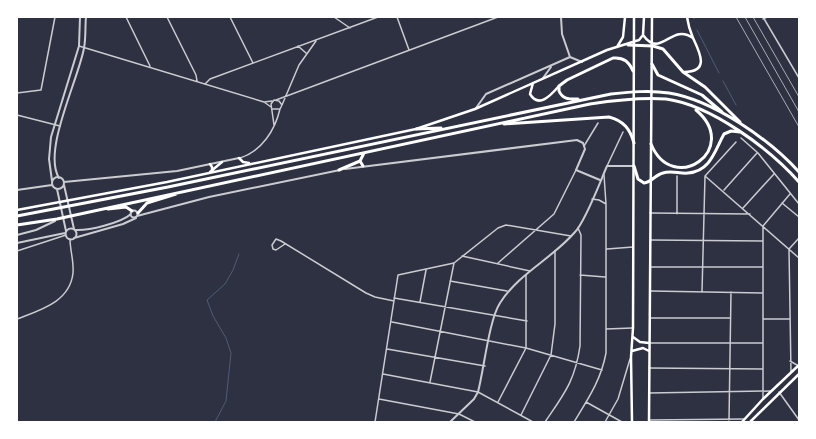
<svg xmlns="http://www.w3.org/2000/svg" width="816" height="439" font-family="Rubik,sans-serif">
<rect width="100%" height="100%" fill="#2d3142"/>
<g fill="none" stroke-linecap="round" stroke-linejoin="round">
<path stroke="#4f5d75" stroke-width="1" d="M694,17V19
M697,30L719,73
M723,81L736,105
M215,422L226,401L231,353L226,338L213,316L207,300L225,284L233,270L239,254"/>
<path stroke="#caccd0" stroke-width="1.5" d="M17,251L66,235"/>
<path stroke="#caccd0" stroke-width="1.5" d="M126,17L150,66
M167,17L196,75L197,81
M230,17L253,63
M334,17L350,28
M397,17L409,50
M763,17L799,78
M763,19L767,17
M79,46L264,102L271,107
M298,46L306,53
M205,84L210,79L378,17
M17,93L41,90L55,17
M276,100L498,17
M264,102L272,101
M282,105L299,65L316,41
M273,109H280L282,105L279,101L274,100L271,104L274,125
M17,115L60,126
M741,138L758,153L799,204
M584,146L598,123
M240,158C262,151 275,130 280,109
M607,166L623,132
M705,176L799,258
M705,176L736,142
M724,190L757,153
M592,199L599,200L606,204
M782,203L799,217
M743,208L774,174
M650,213L750,214
M677,214V176
M651,240L763,241
M285,244L276,250L273,249L272,245L276,239L281,241L366,293L375,297L394,301
M607,249L633,247
M462,256L530,271
M498,263L554,214L576,170
M651,267H763
M580,275L605,277
M450,281L507,291
M651,291L763,293
M702,292L705,176
M394,298L527,321
M420,302L426,270
M650,318H730
M17,319C40,310 70,302 73,273C74,261 70,250 70,239
M764,319H790
M392,322L526,348L602,370
M606,329L632,328
M649,343H763
M387,349L485,366
M790,361L797,365
M649,368L763,369
M791,372L789,249L799,238
M383,374L478,392L533,422
M430,382L454,263
M779,392L799,420
M649,393L771,391
M763,398V226L790,194
M379,399L459,414L475,422
M498,402L526,348V275
M586,402L622,422
M521,415L551,355L555,324V251
M649,420L744,419
M729,420L731,292
M375,422L398,275L454,263L498,228L506,225L571,236
M545,422C564,394 575,381 580,346L581,235L578,228
M574,422C588,399 601,380 606,353V204L604,175
M605,422L618,399L630,359"/>
<path stroke="#caccd0" stroke-width="2" d="M561,17L562,34L570,57
M570,57L582,62
M543,78L551,67
M476,108L486,94L570,57
M345,169L577,140L583,143L585,149L576,170L600,180
M52 183a6 6 0 1 1 12 0a6 6 0 1 1-12 0Z
M59,178C42,151 79,78 84,48C86,38 85,27 86,17
M52,181L49,159L51,137L79,46L80,17
M64,182L177,171L239,158
M64,185L74,229
M57,189L66,231
M17,190L52,185
M130.5 214a3.5 3.5 0 1 1 7 0a3.5 3.5 0 1 1-7 0Z
M137,216L209,197L340,170
M65.5 234a5.5 5.5 0 1 1 11 0a5.5 5.5 0 1 1-11 0Z
M75,230C88,231 121,223 131,214
M17,235L36,230L55,221
M74,238L123,224L136,218
M17,243L65,233
M450,422L474,399L478,392C484,369 489,320 500,303C519,273 553,258 575,232C586,220 600,182 607,166H634"/>
<path stroke="#fff" stroke-width="2.5" d="M643,35C661,60 671,22 693,38
M617,47L623,37L625,17
M684,72C710,72 700,53 693,38C690,31 688,24 687,17
M533,83L530,94C539,109 551,95 559,86
M239,158L243,162L249,163
M210,164L212,167V170
M210,172L222,162
M17,210L167,182L416,129L475,109L607,50L639,40L643,35L644,17
M633,337L640,342L649,343
M632,351L643,348L649,351
M632,422L631,357L633,328L634,17
M649,422L652,17
M742,422L763,399L799,365
M750,422L799,374"/>
<path stroke="#fff" stroke-width="3" d="M628,45L653,46L663,49L683,72L705,87L740,122
M652,64L658,75L702,95L722,112
M578,99C570,99 563,100 559,91V86L567,80L613,58C624,57 629,62 633,71
M504,124L609,117C624,121 630,129 634,143
M416,129L441,128
M651,144C673,197 742,149 696,110
M360,161L363,166
M634,166L638,179L644,183C652,182 655,175 663,173C671,170 680,174 688,173C711,171 715,150 724,134L731,131L740,132
M339,170L360,161L364,153
M108,209L126,207L132,211
M138,213L147,203L176,194
M17,216L168,187L611,94C630,92 649,90 669,93C713,100 769,139 799,172
M17,225L57,219L590,104C616,100 640,97 666,99C711,105 770,149 799,182"/>
<path stroke="#abadb3" stroke-width="1" d="M736,17L799,127
M745,17L799,112
M753,17L799,97"/>
</g>
<rect width="816" height="439" fill="none" stroke="#ffffff" stroke-width="36"/>
</svg>
